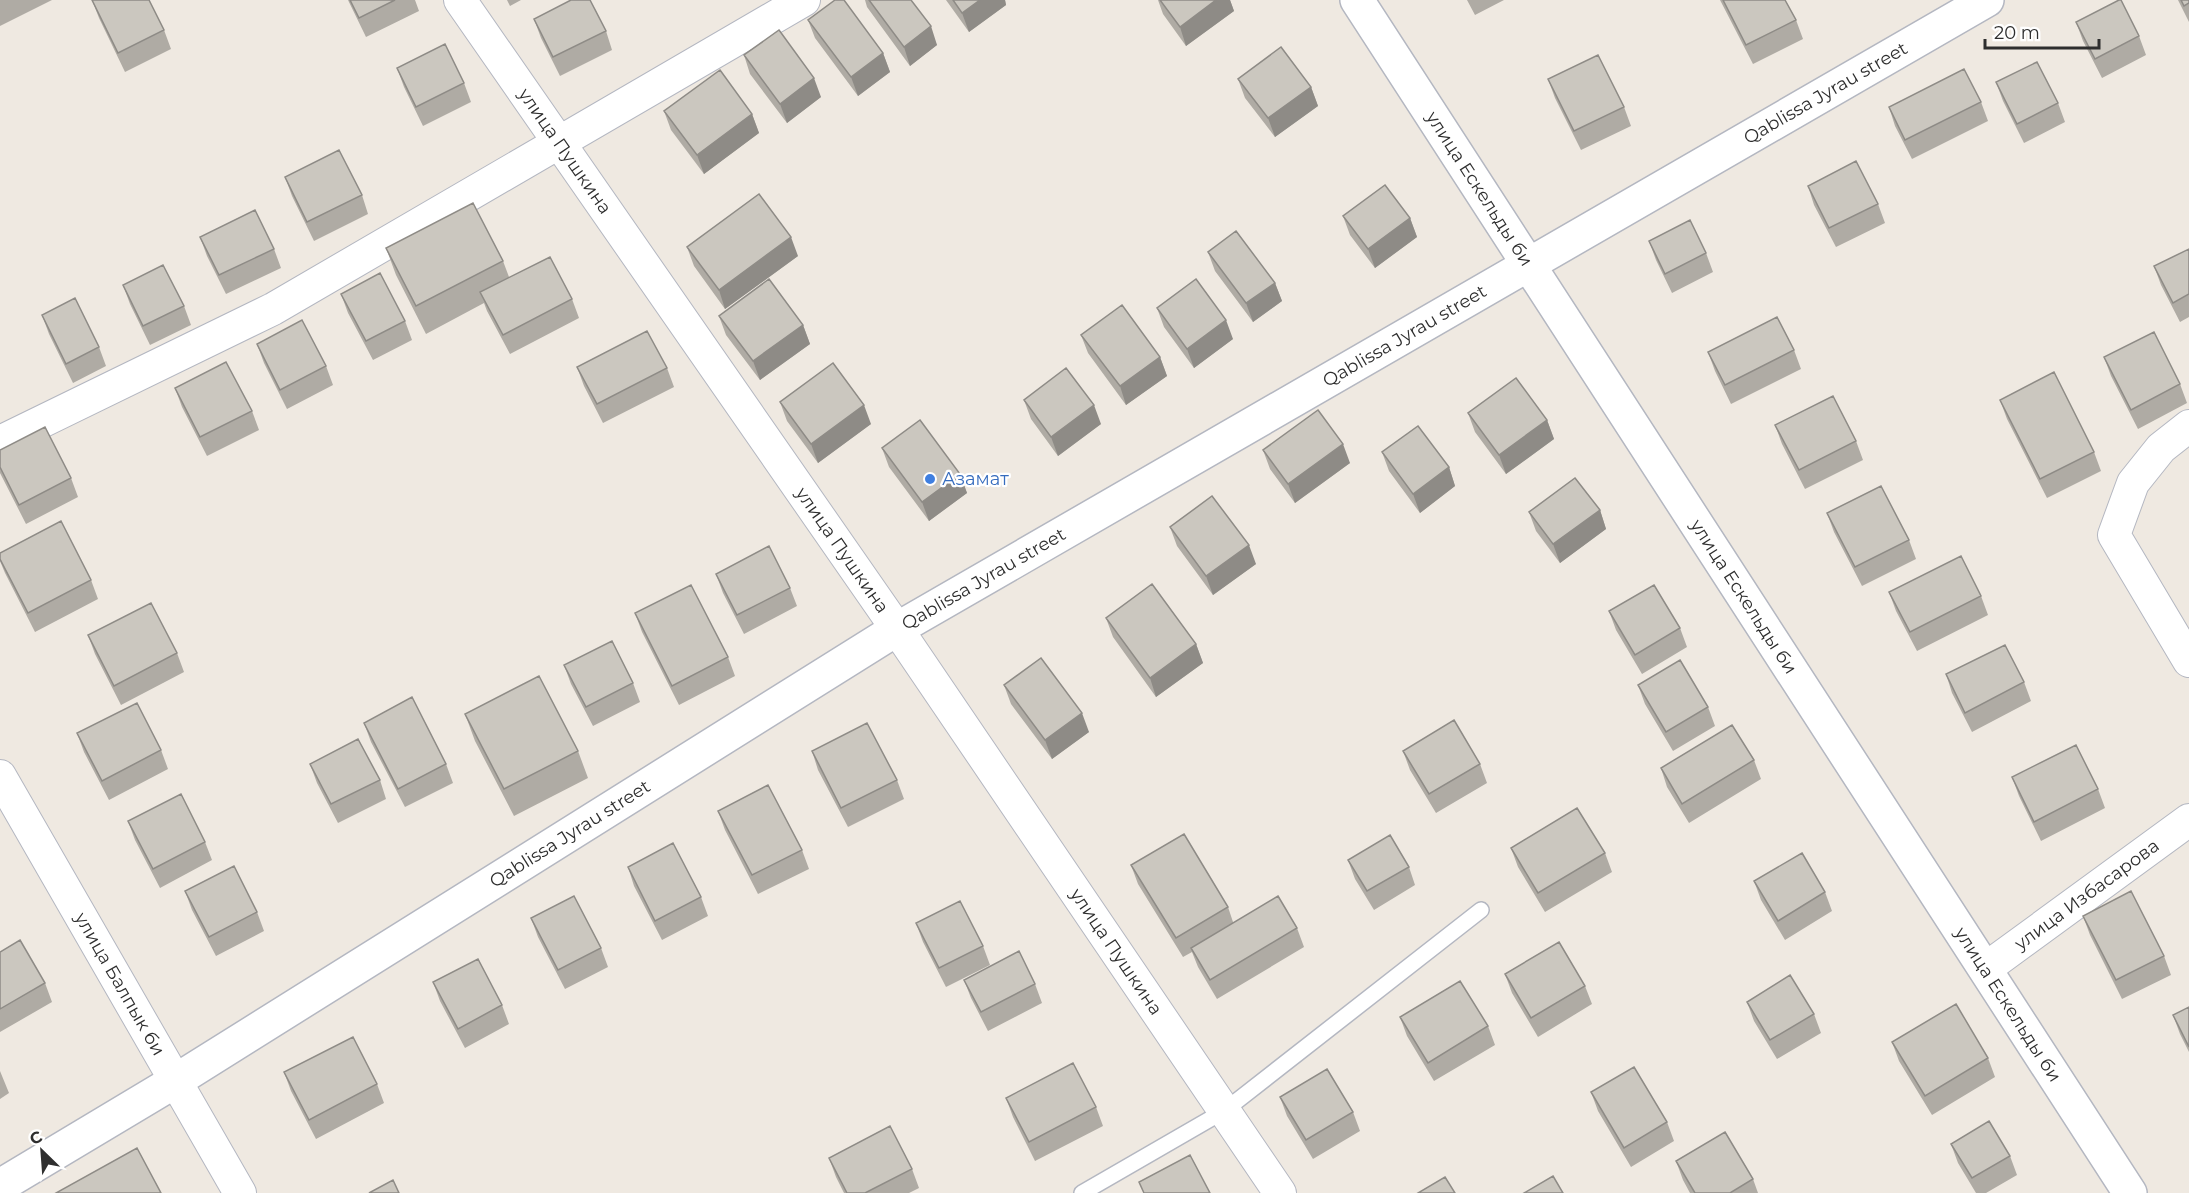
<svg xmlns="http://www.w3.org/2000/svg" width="2189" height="1193" font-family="Montserrat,sans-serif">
<rect width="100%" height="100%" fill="#efe9e1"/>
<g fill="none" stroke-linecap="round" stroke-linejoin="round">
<defs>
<path id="service" d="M1082,1193L1224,1111L1481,910"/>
<g id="minor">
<path id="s1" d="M460,0L897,629L1280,1193"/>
<path d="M2189,426L2161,448L2133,483L2114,535L2189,661"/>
<path d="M0,442L273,309L804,0"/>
<path id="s2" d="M0,776L240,1193"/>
<path id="s3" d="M1985,969L2189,820"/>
</g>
<g id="tertiary">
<path id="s4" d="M1357,0L2130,1193"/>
<path id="s5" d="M0,1186L177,1080L897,629L1987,0"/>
</g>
</defs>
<use href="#service" stroke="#b4b7c1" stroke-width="18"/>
<use href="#minor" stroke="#b4b7c1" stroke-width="34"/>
<use href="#tertiary" stroke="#b4b7c1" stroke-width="36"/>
<use href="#service" stroke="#fff" stroke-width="15"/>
<use href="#minor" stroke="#fff" stroke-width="32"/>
<use href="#tertiary" stroke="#fff" stroke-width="33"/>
</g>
<path fill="#afaba4" d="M0,0H52L0,26Z
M92,0L164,30L171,49L125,72L99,18Z
M348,0H415L419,11L366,37Z
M507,0H521L510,6Z
M865,0H911L937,45L910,66L867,7Z
M946,0H1005L1006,5L969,32Z
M1158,0H1230L1234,11L1186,46L1163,14Z
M1467,0H1504L1475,15Z
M1720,0H1785L1796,20L1803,39L1753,64Z
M2178,0H2189V22Z
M534,19L606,31L612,50L560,76L541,38Z
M808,20L883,53L890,72L858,96L815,38Z
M2076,22L2139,36L2146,55L2102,78L2083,41Z
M744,55L821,97L787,123L750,74Z
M397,68L464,83L471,102L423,126L404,87Z
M1238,79L1311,87L1318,106L1275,137L1245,98Z
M1548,79L1624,107L1631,126L1581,150L1555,98Z
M1996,82L2058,103L2065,122L2024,143L2003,101Z
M1981,102L1988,121L1912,159L1895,126L1889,107Z
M664,111L752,114L759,133L704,174L671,130Z
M285,177L362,195L368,214L314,241L292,196Z
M1808,186L1878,204L1885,223L1836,247L1814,205Z
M1343,216L1410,218L1417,237L1375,268L1350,235Z
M200,237L274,249L281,268L226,294L207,256Z
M1649,241L1706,253L1713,272L1672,293L1656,260Z
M687,247L798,256L725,309L694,266Z
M386,248L503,261L509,277L572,299L579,318L510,354L487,311L484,303L426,334L396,275Z
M2189,249V317L2180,322L2161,285L2154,266Z
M1208,252L1275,283L1282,301L1253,322L1215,271Z
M123,285L184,306L191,325L150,345L130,304Z
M341,294L405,321L412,340L373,360L348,313Z
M1157,308L1233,339L1194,368L1164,327Z
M42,315L99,347L106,366L73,383L49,334Z
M719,316L803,325L810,344L760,380L726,335Z
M1081,335L1160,357L1167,376L1126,405L1088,353Z
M257,344L326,366L333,385L287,409L264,363Z
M1794,350L1801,369L1731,404L1715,371L1708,352Z
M2104,357L2180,384L2187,403L2138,429L2111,376Z
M577,367L667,368L674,387L603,423L584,386Z
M175,388L252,411L259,430L207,456L182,407Z
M1024,400L1101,424L1058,456L1031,419Z
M2000,400L2094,452L2101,471L2047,498L2007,419Z
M780,402L871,424L818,463L787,421Z
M1468,413L1547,420L1554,439L1506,474L1475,432Z
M1775,425L1856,441L1863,460L1805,489L1782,444Z
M882,448L960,474L967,493L929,521L889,467Z
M0,450L71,478L78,497L26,524L0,473Z
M1263,450L1350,463L1295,503L1270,469Z
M1382,452L1449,467L1455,486L1420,513L1389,471Z
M1600,510L1606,529L1560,563L1536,531L1529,512Z
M1827,513L1909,540L1916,559L1862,586L1834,532Z
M1170,527L1256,564L1213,595L1177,546Z
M0,553L91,580L98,599L35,632L5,573L0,561Z
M716,574L790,588L797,606L744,634L723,593Z
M1889,592L1981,596L1988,615L1917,651L1896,611Z
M1609,611L1680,628L1687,647L1642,674L1616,630Z
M635,613L728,657L735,676L679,705L642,632Z
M1106,618L1196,644L1203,663L1156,697L1113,637Z
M88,635L177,653L184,672L121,705L95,654Z
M564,665L633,683L640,702L593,726L571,684Z
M1946,674L2024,682L2031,701L1972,732L1952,693Z
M1004,685L1089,732L1052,759L1011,704Z
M1638,685L1708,707L1715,726L1673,751L1645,704Z
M465,714L578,751L588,778L514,816L475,741Z
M364,723L446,764L453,783L405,807L371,742Z
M77,733L161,750L168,769L109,800L84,752Z
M812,751L897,780L904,799L848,827L818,770Z
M1403,751L1480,764L1487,783L1436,813L1410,770Z
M1754,760L1761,779L1689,823L1667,787L1661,768Z
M310,764L380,780L386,799L338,823L317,783Z
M2012,777L2098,789L2105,808L2041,841L2019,796Z
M718,811L802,850L809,869L758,894L725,830Z
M128,821L205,842L212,860L160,888L135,840Z
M1511,848L1605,853L1612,872L1545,912L1518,867Z
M1348,860L1409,867L1415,885L1374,910L1355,879Z
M1131,865L1228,907L1233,922L1297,928L1304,947L1217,999L1198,967L1192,952L1183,957L1138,884Z
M628,867L701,897L708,916L662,940L634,886Z
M1754,881L1825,892L1832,911L1785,940L1761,900Z
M185,891L257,912L264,931L216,956L192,910Z
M2083,916L2164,956L2171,975L2122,999L2090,935Z
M531,918L601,948L608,967L565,989L538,937Z
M916,923L983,946L990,965L946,987L923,942Z
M0,952L45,983L52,1002L0,1032Z
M1505,974L1585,986L1592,1004L1538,1037L1512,993Z
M964,980L1035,984L1042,1003L988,1031L971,998Z
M433,982L502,1005L509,1024L465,1048L440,1001Z
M1747,1002L1814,1014L1821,1033L1777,1059L1754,1021Z
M2189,1007V1052L2180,1034L2173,1015Z
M1400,1017L1488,1026L1495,1045L1434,1081L1407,1036Z
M1892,1042L1988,1058L1995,1077L1932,1115L1899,1061Z
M0,1071L9,1093L0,1099Z
M284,1072L377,1084L384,1103L316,1139L291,1091Z
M1591,1092L1667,1122L1674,1141L1631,1167L1598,1111Z
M1280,1097L1353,1112L1360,1131L1313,1159L1287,1116Z
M1006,1098L1096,1107L1103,1126L1035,1161L1013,1117Z
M1951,1144L2010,1156L2017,1175L1986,1193H1976L1958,1163Z
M829,1158L912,1169L919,1188L909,1193H844L836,1177Z
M1676,1161L1753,1179L1758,1193H1690L1683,1180Z"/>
<path fill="#8e8b86" d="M980,0H1005L1006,5L969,32L962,13Z
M1216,0H1230L1234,11L1186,46L1180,27Z
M931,26L937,45L910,66L904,47Z
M883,53L890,72L858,96L851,77Z
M814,78L821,97L787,123L780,104Z
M1311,87L1318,106L1275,137L1268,118Z
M752,114L759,133L704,174L697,155Z
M1410,218L1417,237L1375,268L1368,249Z
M791,237L798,256L725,309L719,290Z
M1275,283L1282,301L1253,322L1246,303Z
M1226,320L1233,339L1194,368L1187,349Z
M803,325L810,344L760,380L753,361Z
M1160,357L1167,376L1126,405L1120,386Z
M864,405L871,424L818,463L811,444Z
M1094,405L1101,424L1058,456L1051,437Z
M1547,420L1554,439L1506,474L1499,455Z
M1343,444L1350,463L1295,503L1288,484Z
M1449,467L1455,486L1420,513L1413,494Z
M960,474L967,493L929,521L922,502Z
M1600,510L1606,529L1560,563L1553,544Z
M1249,545L1256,564L1213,595L1206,576Z
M1196,644L1203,663L1156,697L1150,678Z
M1082,713L1089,732L1052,759L1045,740Z"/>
<path fill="#cbc7bf" stroke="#8e8b86" stroke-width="1.5" d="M92,0H149L164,30L118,53Z
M350,0H395L359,18Z
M571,0H590L606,31L553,57L534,19Z
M835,0H844L883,53L851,77L808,20Z
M869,0H911L931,26L904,47Z
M953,0H980L962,13Z
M1160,0H1216L1180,27Z
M1723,0H1785L1796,20L1746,45Z
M2119,0H2121L2139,36L2095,59L2076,22Z
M2181,0H2189V3L2184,6Z
M779,30L814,78L780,104L744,55Z
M445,44L464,83L416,107L397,68Z
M1281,47L1311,87L1268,118L1238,79Z
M1598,55L1624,107L1574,131L1548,79Z
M2037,62L2058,103L2017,124L1996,82Z
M1964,69L1981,102L1905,140L1889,107Z
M720,70L752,114L697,155L664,111Z
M339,150L362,195L307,222L285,177Z
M1856,161L1878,204L1829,228L1808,186Z
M1385,185L1410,218L1368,249L1343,216Z
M759,194L791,237L719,290L687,247Z
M473,203L503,261L416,306L386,248Z
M255,210L274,249L219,275L200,237Z
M1690,220L1706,253L1665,274L1649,241Z
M1236,231L1275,283L1246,303L1208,252Z
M2189,249V294L2173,303L2154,266Z
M550,257L572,299L503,335L480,292Z
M163,265L184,306L143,326L123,285Z
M380,273L405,321L366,341L341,294Z
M769,279L803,325L753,361L719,316Z
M1196,279L1226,320L1187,349L1157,308Z
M75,298L99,347L66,364L42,315Z
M1122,305L1160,357L1120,386L1081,335Z
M1777,317L1794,350L1725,385L1708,352Z
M302,320L326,366L280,390L257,344Z
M647,331L667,368L597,404L577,367Z
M2154,332L2180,384L2131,410L2104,357Z
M226,362L252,411L200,437L175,388Z
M833,363L864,405L811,444L780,402Z
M1066,368L1094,405L1051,437L1024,400Z
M2054,372L2094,452L2040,479L2000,400Z
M1516,378L1547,420L1499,455L1468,413Z
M1833,396L1856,441L1799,470L1775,425Z
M1318,410L1343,444L1288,484L1263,450Z
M920,420L960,474L922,502L882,448Z
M1418,426L1449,467L1413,494L1382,452Z
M45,427L71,478L19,505L0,467V450Z
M1575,478L1600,510L1553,544L1529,512Z
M1881,486L1909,540L1855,567L1827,513Z
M1212,496L1249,545L1206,576L1170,527Z
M61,521L91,580L28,613L0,559V553Z
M769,546L790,588L737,615L716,574Z
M1961,556L1981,596L1910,632L1889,592Z
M1152,584L1196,644L1150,678L1106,618Z
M691,585L728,657L672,686L635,613Z
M1654,585L1680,628L1635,655L1609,611Z
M151,603L177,653L114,686L88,635Z
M612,641L633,683L586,707L564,665Z
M2005,645L2024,682L1965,713L1946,674Z
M1041,658L1082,713L1045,740L1004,685Z
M1680,660L1708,707L1666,732L1638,685Z
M539,676L578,751L504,789L465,714Z
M412,697L446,764L398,789L364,723Z
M137,703L161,750L102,781L77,733Z
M1454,720L1480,764L1429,794L1403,751Z
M867,723L897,780L841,808L812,751Z
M1732,725L1754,760L1682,804L1661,768Z
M358,739L380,780L331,804L310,764Z
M2076,745L2098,789L2034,822L2012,777Z
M768,785L802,850L752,875L718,811Z
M181,794L205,842L153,869L128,821Z
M1577,808L1605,853L1538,893L1511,848Z
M1184,834L1228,907L1176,938L1131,865Z
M1390,835L1409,867L1367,891L1348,860Z
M673,843L701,897L655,921L628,867Z
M1802,853L1825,892L1778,921L1754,881Z
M234,866L257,912L209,937L185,891Z
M2131,891L2164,956L2116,980L2083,916Z
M574,896L601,948L558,970L531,918Z
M1278,896L1297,928L1210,980L1191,948Z
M960,901L983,946L939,968L916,923Z
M20,940L45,983L0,1009V952Z
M1559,942L1585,986L1531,1018L1505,974Z
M1019,951L1035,984L981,1012L964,980Z
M478,959L502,1005L458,1029L433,982Z
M1790,975L1814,1014L1770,1040L1747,1002Z
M1460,981L1488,1026L1428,1063L1400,1017Z
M1956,1004L1988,1058L1925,1096L1892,1042Z
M2189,1007V1047L2173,1015Z
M353,1037L377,1084L309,1120L284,1072Z
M1073,1063L1096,1107L1029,1142L1006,1098Z
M1634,1067L1667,1122L1624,1148L1591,1092Z
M1327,1069L1353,1112L1306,1140L1280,1097Z
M1989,1121L2010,1156L1972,1178L1951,1144Z
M890,1126L912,1169L865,1193H847L829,1158Z
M1725,1132L1753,1179L1730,1193H1695L1676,1161Z
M137,1148L161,1193H56Z
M1190,1155L1210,1193H1144L1139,1182Z
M1553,1176L1563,1193H1524Z
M1445,1177L1455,1193H1418Z
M393,1180L399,1193H369Z"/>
<circle fill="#3f7fe0" stroke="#fff" stroke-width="2" cx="930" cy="479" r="6"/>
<g text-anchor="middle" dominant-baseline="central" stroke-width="4.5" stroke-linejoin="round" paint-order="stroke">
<g font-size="18" fill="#2e2e2e" stroke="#fff">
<text stroke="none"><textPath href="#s5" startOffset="2128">Qablissa Jyrau street</textPath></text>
<text stroke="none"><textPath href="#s1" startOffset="184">улица Пушкина</textPath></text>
<text stroke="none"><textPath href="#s4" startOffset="225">улица Ескельды би</textPath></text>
<text stroke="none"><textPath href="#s5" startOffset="1642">Qablissa Jyrau street</textPath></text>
<text stroke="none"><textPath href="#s1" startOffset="670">улица Пушкина</textPath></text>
<text stroke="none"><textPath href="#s5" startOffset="1156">Qablissa Jyrau street</textPath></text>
<text stroke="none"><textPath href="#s4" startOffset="711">улица Ескельды би</textPath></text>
<text stroke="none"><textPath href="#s5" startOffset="670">Qablissa Jyrau street</textPath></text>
<text stroke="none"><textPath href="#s3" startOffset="126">улица Избасарова</textPath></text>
<text stroke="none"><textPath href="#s1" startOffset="1156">улица Пушкина</textPath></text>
<text stroke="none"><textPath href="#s2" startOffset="240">улица Балпык би</textPath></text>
<text stroke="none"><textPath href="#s4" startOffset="1197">улица Ескельды би</textPath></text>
</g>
<g font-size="18" fill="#366cbe" stroke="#fff" text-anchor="start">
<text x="942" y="479">Азамат</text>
</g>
</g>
<g transform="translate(42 1151) rotate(335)" stroke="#ffffff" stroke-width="4.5" paint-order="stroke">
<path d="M0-4.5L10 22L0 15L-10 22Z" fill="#2e2e2e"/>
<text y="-9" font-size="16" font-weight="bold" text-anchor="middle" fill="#2e2e2e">С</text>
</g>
<path d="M1985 39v9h114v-9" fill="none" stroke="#2e2e2e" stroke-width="3"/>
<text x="1994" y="39" font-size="18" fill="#2e2e2e" stroke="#ffffff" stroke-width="4.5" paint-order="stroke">20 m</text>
</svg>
